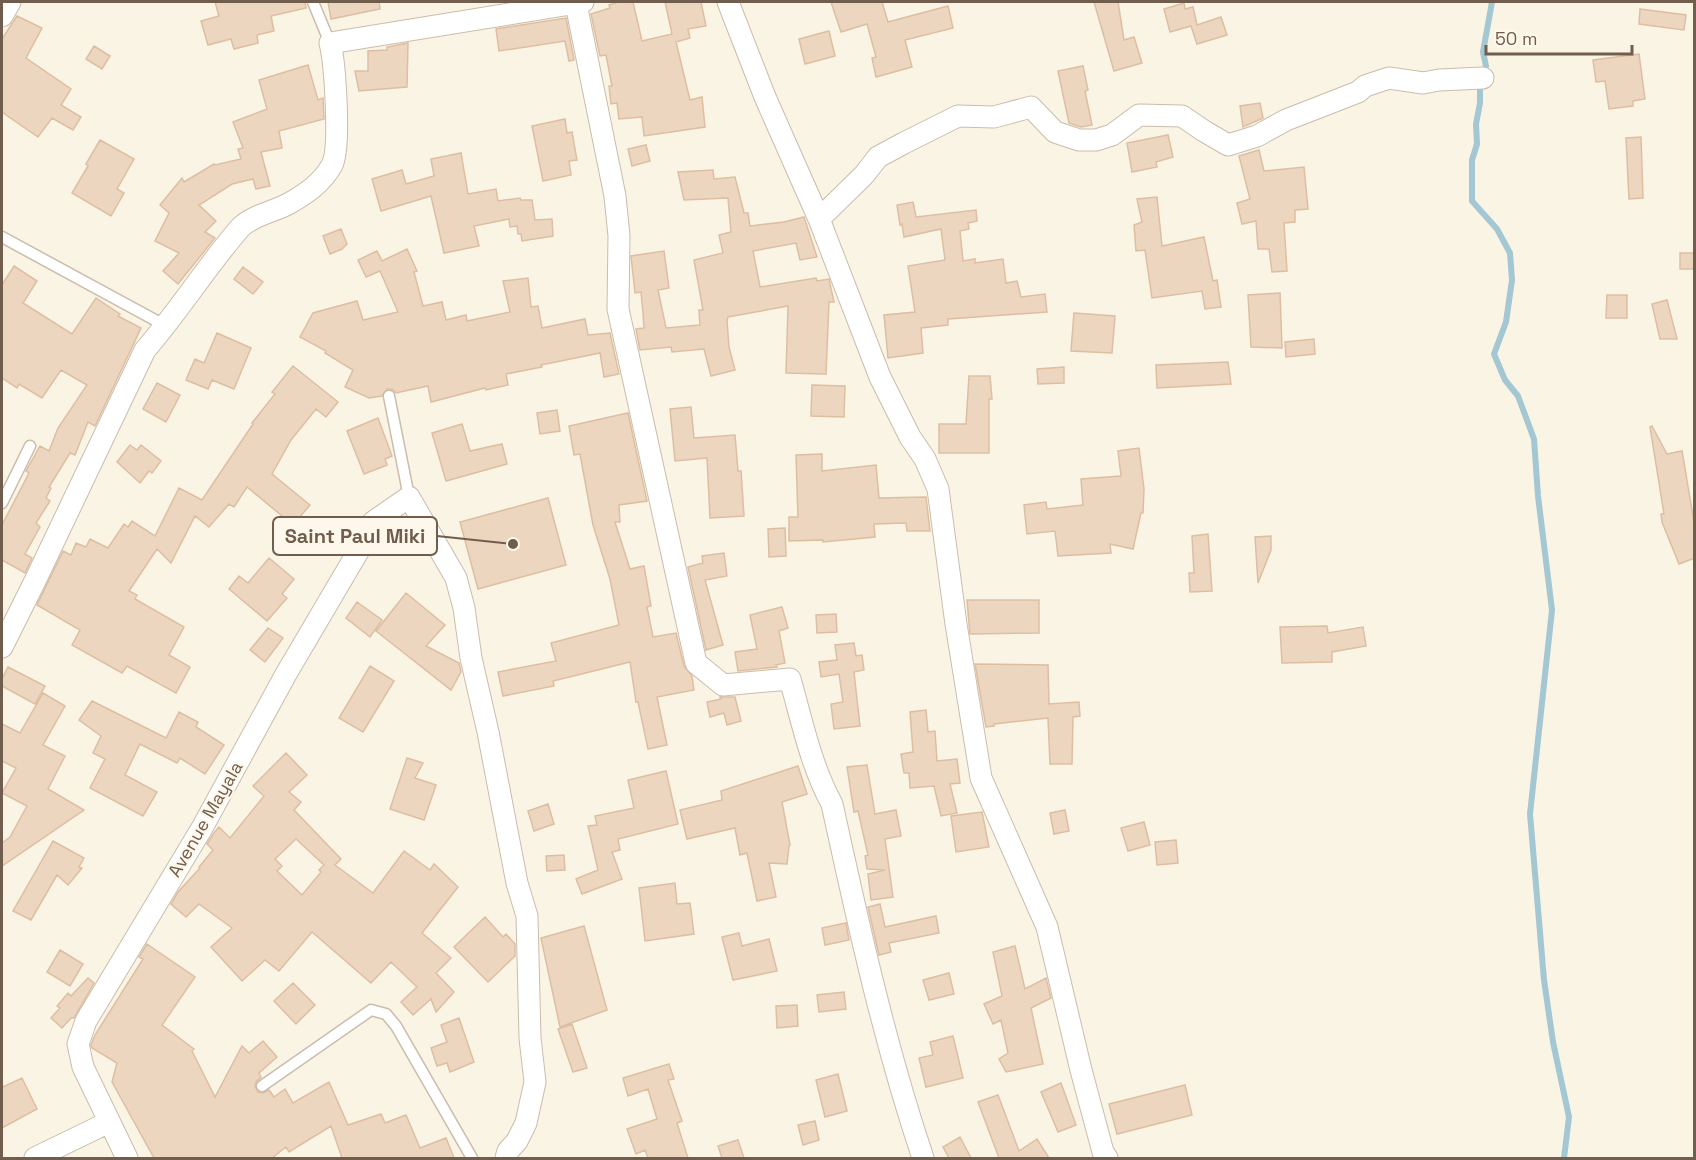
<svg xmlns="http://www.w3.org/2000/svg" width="1696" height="1160" font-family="'Space Grotesk',sans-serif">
<rect width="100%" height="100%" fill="#faf4e5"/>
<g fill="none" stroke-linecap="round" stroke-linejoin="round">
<path stroke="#a3c7d3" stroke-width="6" d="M1492,2L1483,52L1486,66L1480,89V103L1476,124L1477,144L1472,160V201L1497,229L1510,253L1512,280L1506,322L1494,354L1505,380L1518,396L1534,439L1538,496L1552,610L1530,814L1544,980L1553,1042L1569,1117L1564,1158"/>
</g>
<path fill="#edd6bf" stroke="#debea1" stroke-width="1.5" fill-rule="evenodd" d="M215,2H305L306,8L271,16L274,31L257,35L258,43L234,49L231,39L208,45L201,21L219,16Z
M328,2H379L380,9L331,19Z
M618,2H633L642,41L672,34L665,2H701L706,26L688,29L690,38L676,42L690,100L702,97L705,127L644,136L642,117L619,119L617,103L611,104L609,86H612L606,55L600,56L591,14L610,8L609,5Z
M831,2H882L888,22L948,6L953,28L905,40L912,67L876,77L872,58L876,57L867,24L841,32Z
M1094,2H1118L1124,40L1134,37L1142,63L1114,71Z
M1184,3L1185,9L1193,7L1197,25L1221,17L1227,35L1197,44L1191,26L1170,32L1164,9Z
M1640,9L1686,15L1684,30L1639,24Z
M17,16L42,28L26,58L71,89L61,105L81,117L73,130L52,118L38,137L2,112V39Z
M566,18L574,60L569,61L565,41L499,51L496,29Z
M829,31L835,56L805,64L799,39Z
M408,43L407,87L359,91L355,71H368V51L387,50V47Z
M94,46L110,56L102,69L86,59Z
M1639,54L1645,99L1633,101V106L1609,109L1605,81L1596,82L1593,60Z
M308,65L318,100L323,98L324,119L279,131L282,148L261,152L270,186L256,189L253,179L232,184L199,205L216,221L205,232L215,238L178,284L163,271L179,253L155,241L169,213L160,205L182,178L184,182L214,164L215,165L241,159L238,149L243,148L233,122L267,109L259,80Z
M1083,66L1088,90L1085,91L1092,125L1081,127L1069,123L1058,71Z
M1260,103L1263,118L1243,127L1240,106Z
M565,119L567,133L572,132L577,160L569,161L571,175L543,181L532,126Z
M1168,135L1173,157L1156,162L1157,167L1132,172L1127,143Z
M1641,137L1643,198L1629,199L1626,138Z
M100,140L134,159L117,189L124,193L111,216L72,193L88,166L86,164Z
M646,145L650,161L632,166L628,149Z
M1259,150L1264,171L1304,167L1308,209L1295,210V222L1284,223L1287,271L1272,272L1269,249H1258L1256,221L1242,224L1237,203L1250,199L1239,156Z
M461,153L468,194L496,189L498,201L520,198L521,200H532L535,220L552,219L553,236L522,241L521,234H518L517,226L510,227L509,219L474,226L479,246L444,253L431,196L381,211L372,179L402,170L406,184L434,176L431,159Z
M713,170L714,179L735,177L744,213H748L750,226L784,222L804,217L817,257L800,260L796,243L753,251L760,287L816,278L817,281L829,279L834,302H829L826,374L786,373L788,306L728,317L727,321L729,347L735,370L711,376L704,349L672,352L671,347L640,350L636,329L644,328L643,313L641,292L635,293L631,256L664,251L669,288L658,290L666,328L700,325L699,310H703L694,260L723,253L719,235L731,232L728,198L684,200L678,172Z
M1157,197L1162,246L1204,237L1213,281L1217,280L1221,307L1205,309L1202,291L1152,298L1145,250L1136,251L1134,225L1142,222L1137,199Z
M913,202L916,217L976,210L977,221L968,223L969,229L960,231L963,261L975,259V263L1003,259L1006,283L1017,281L1021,297L1045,294L1047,312L948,319V325L921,328L923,353L888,358L884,315L915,312L908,266L945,260L941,229L904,237L902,224L900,225L897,205Z
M341,229L347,244L342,249L330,254L323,236Z
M407,249L417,271L414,272L423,306L442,302L446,320L466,315L467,321L510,312L503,281L528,278L531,307L538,306L542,328L585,319L588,335L610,333L619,374L604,377L600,353L541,365L542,367L506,374L508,385L486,390L485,388L431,402L428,386L396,393L392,389H387L382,396L369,398L345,387L353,370L325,353L326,351L300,337L313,313L357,301L363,320L398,312L380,271L366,277L358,260L377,251L382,261Z
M1680,253H1695V269H1680Z
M14,266L37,281L23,303L72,334L96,298L120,314L118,316L141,328L95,426L88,422L75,455L70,453L49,487L51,488L46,498L50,501L36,523L40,527L25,554L32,558L25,573L2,560V525L29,473L26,471L40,446L49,451L58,428L87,385L61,370L42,398L19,384L17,388L2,378V285Z
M243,267L263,282L253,294L234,279Z
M1280,293L1282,348L1251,347L1248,295Z
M1607,295H1627V318H1606Z
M1667,300L1677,339H1660L1652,304Z
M1074,313L1115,316L1112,353L1071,351Z
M217,333L251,348L234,389L212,380L208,389L186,380L195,359L204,363Z
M1314,339L1315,354L1286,357L1285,342Z
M1228,362L1231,384L1157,388L1156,365Z
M293,366L338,402L326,417L316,409L291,440L272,474L310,505L293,525L247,487L234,507L229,504L209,527L195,516L171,563L157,549L129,591L137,595L135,599L184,627L169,655L190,667L176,693L127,666L122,673L72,645L80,630L37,605L63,551L71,555L76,543L86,547L90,539L108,548L124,524L128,527L132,521L155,536L179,488L202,500L253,424L252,423L275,394L272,392Z
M1064,367V383L1038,384L1037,369Z
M969,376H990L992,399H989V453H939V424H966Z
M157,383L180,395L166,422L143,409Z
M812,385L845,386L844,417L811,416Z
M691,407L694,438L735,435L738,471H741L744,516L710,518L707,458L675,461L670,409Z
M557,410L560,431L540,434L537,413Z
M628,413L647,501L619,505L620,522H615L630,569L644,566L651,606L647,607L653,637L676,633L684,666L692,676L694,690L657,697L667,745L648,749L638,702H636L630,662L553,681L554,686L503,696L498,672L556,661L551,643L619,625L610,579L593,525L580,454L574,455L569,426Z
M378,418L392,456L385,459L387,465L364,474L347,431Z
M462,424L470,451L502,444L507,464L446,481L432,433Z
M1652,426L1667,454L1682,451L1695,528V558L1679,564L1662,522L1661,514H1664L1650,427Z
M130,445L137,450L141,445L161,461L152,473L149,471L140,483L117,462Z
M1139,448L1144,489L1143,513H1141L1133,549L1110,544L1111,553L1058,556L1055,531L1027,534L1024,505L1046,502L1047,509L1083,505L1081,479L1121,476L1118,451Z
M822,454V471L876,465L879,498L926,497L930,531H907L906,523L874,524L875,537L823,542V540L789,541V517H798L796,455Z
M548,498L566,565L478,589L460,522Z
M785,528L786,556L769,557L768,529Z
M1208,534L1212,591L1190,592L1189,573H1194L1192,536Z
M1271,536V550L1258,583L1255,537Z
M724,553L727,576L705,580L723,645L706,650L688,567L703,563L702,556Z
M269,558L294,579L282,594L287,598L267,621L229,589L239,576L248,583Z
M406,593L445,625L426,646L459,663L461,672L451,690L376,631Z
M967,600H1039V633L970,634Z
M357,602L382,620L370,637L346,618Z
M782,607L788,628L779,631L785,663L776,665L777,667L738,671L735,652L757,649L750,615Z
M836,614L837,632L817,633L816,615Z
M1327,626L1328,633L1363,627L1366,646L1332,652V662L1282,663L1280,627Z
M268,628L283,638L265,662L250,650Z
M854,643L856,656L862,655L864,670L854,672L860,726L834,729L831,704L843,702L839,674L821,677L819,662L837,660L835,645Z
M975,664L1048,665L1049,704L1079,702L1080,716L1073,717L1072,764H1050L1048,718L994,724V726L986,727Z
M370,666L394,681L363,732L339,718Z
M8,667L45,686L35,704L2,686V679Z
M43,693L65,706L43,745L65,756L48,789L84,810L2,866V843L10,837L27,806L2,793L16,768L2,761V724L20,733Z
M720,697H735L741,721L727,725L724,713L710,717L707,702L721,699Z
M92,701L166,738L179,712L198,722L196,727L224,745L205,774L180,758L177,763L140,744L125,775L157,792L143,816L90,788L105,759L93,753L101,736L79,720Z
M926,710L928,732L935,731L937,761L957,759L960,783L950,784L957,813L941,816L934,786L910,788L909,773H904L901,754L913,752L910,712Z
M286,753L307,775L289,792L301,802L294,810L341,859L335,865L373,893L404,851L430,870L434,864L458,887L422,933L451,958L436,973L454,992L436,1012L431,999L413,1015L401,1002L417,987L391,962L371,983L312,932L279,971L265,960L242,981L211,947L232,928L199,904L186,917L171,904L178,892L200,868L199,867L213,850L207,844L214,833L219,827L230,838L264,796L253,786ZM296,839L324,865L319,870L321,872L302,895L277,871L282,866L275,859Z
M407,758L423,763L415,778L436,785L424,820L390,809Z
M867,765L875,814L896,810L901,836L885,839L893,897L871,900L868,874L885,870L867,869L865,856L868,855L858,811L854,812L847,767Z
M798,766L807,794L782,802L790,845L789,846L787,864L769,863L776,897L757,901L747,853L740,855L735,828L687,839L680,810L722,800L721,791Z
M666,771L678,824L618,839L620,850L612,852L622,879L582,894L576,879L598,870L588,826L597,825L595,816L634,808L628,780Z
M548,804L554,824L534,831L528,811Z
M1065,810L1069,831L1054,834L1050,813Z
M982,812L989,847L956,852L951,816Z
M1144,822L1150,845L1128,851L1121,828Z
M1176,840L1178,863L1157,865L1155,842Z
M53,841L84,858L79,867L82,868L68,885L57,875L31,920L13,911Z
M564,855L565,870L547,871L546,856Z
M675,883L677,904L690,903L694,934L645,941L639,888Z
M880,904L885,927L936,916L939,933L889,943L891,952L879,955L868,907Z
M485,917L503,937L506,934L515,944V956L488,982L454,947Z
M846,923L849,940L825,945L822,928Z
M584,926L607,1010L560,1027L541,938Z
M739,933L742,946L769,939L777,971L733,980L722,937Z
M147,944L195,977L162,1025L194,1049L192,1051L215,1097L242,1046L249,1053L263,1041L277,1057L259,1073L261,1077L256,1082L255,1086L258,1092L263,1093L269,1090L274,1097L285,1089L293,1103L329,1082L348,1125L381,1114L385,1123L406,1115L420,1148L446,1138L454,1158H342L331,1126L289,1152L286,1147L272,1158H154L112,1082L117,1063L92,1048L91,1045L95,1035L143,959L139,957Z
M1015,946L1025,989L1046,978L1051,998L1031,1008L1043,1064L1006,1072L999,1059L1008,1053L1001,1020L993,1024L984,1004L1002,996L993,952Z
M60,950L83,964L70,986L47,972Z
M949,973L954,994L929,1000L923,980Z
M88,978L94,983L74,1018H71L62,1028L51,1018L60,1008L57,1006L68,993L71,996Z
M293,983L315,1005L296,1024L274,1001Z
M844,992L846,1009L819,1012L817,995Z
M797,1005L798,1026L777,1028L776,1006Z
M459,1018L474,1062L450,1072L447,1063L437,1066L431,1048L447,1042L441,1025Z
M572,1024L587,1068L573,1072L558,1029Z
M953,1036L963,1078L926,1087L919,1058L933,1055L930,1042Z
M669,1064L674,1079L668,1080L682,1121L677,1123L688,1158H648L645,1150L636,1154L627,1129L657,1119L648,1089L628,1096L623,1078Z
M838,1074L847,1111L825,1117L816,1080Z
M22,1078L37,1109L2,1128V1084L3,1087Z
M1061,1083L1076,1125L1058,1132L1041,1092Z
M1185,1085L1192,1115L1117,1134L1109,1104Z
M998,1095L1019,1151L1037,1139L1049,1158H999L978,1102Z
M815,1121L819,1140L803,1145L798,1125Z
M960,1137L971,1158H949L943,1147Z
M738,1140L744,1158H722L718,1146Z"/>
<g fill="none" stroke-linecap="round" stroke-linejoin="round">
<defs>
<path id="service" d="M313,2L330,43
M2,237L166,326
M389,396L409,497
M2,503L30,446
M262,1086L371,1010L386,1014L396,1026L472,1158"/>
<path id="minor" d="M728,2L765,97L819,219L880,377L910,437L925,459L938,489L956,624L981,778L1047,927L1081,1070L1103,1152L1107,1158
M576,4L615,196L619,236L618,309L696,663L723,685L790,679C802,721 811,766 832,804C858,923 884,1042 923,1158
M2,16L10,2
M819,219L864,175L878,157L904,143L958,116L994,117L1031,107L1055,132L1079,140H1096L1112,135L1139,115L1182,116L1204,131L1228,145L1257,136L1286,120L1358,92L1365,86L1389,78L1423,83L1439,80L1483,78
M2,647L34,583L145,350C179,311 206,267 240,228C249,217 275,211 288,204C306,194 322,183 332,165C341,148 335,63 330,43L583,2
M35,1158L109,1122
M127,1158L83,1067L78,1044L86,1021L202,828L286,674L359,550L373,522L409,497L456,578L464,608L471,658L488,732L517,883L527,916L530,1038L535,1082L526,1123L517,1141L508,1151L506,1158"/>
</defs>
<use href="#service" stroke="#cbbcac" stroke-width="13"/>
<use href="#minor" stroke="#cbbcac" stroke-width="23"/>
<use href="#service" stroke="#fff" stroke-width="10"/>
<use href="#minor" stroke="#fff" stroke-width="21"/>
</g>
<g text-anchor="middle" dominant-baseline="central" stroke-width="4.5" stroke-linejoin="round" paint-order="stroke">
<g font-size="18" fill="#715d4d" stroke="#fdf8eb">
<text transform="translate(205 819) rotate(-60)">Avenue Mayala</text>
</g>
</g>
<path fill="none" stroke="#715d4d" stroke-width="2" d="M513 544L437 536"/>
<circle fill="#715d4d" stroke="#fdf8eb" stroke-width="2" cx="513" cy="544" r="6"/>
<rect fill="#fdf8eb" stroke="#715d4d" stroke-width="2" x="273" y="517" width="164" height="38" rx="6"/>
<g font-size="20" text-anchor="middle" font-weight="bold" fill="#715d4d">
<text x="355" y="543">Saint Paul Miki</text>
</g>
<rect width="1696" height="1160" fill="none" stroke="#715d4d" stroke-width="6"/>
<path d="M1486 45v9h146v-9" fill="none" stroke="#715d4d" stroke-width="3"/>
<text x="1495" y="45" font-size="18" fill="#715d4d" stroke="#fdf8eb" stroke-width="4.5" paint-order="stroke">50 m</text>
</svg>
